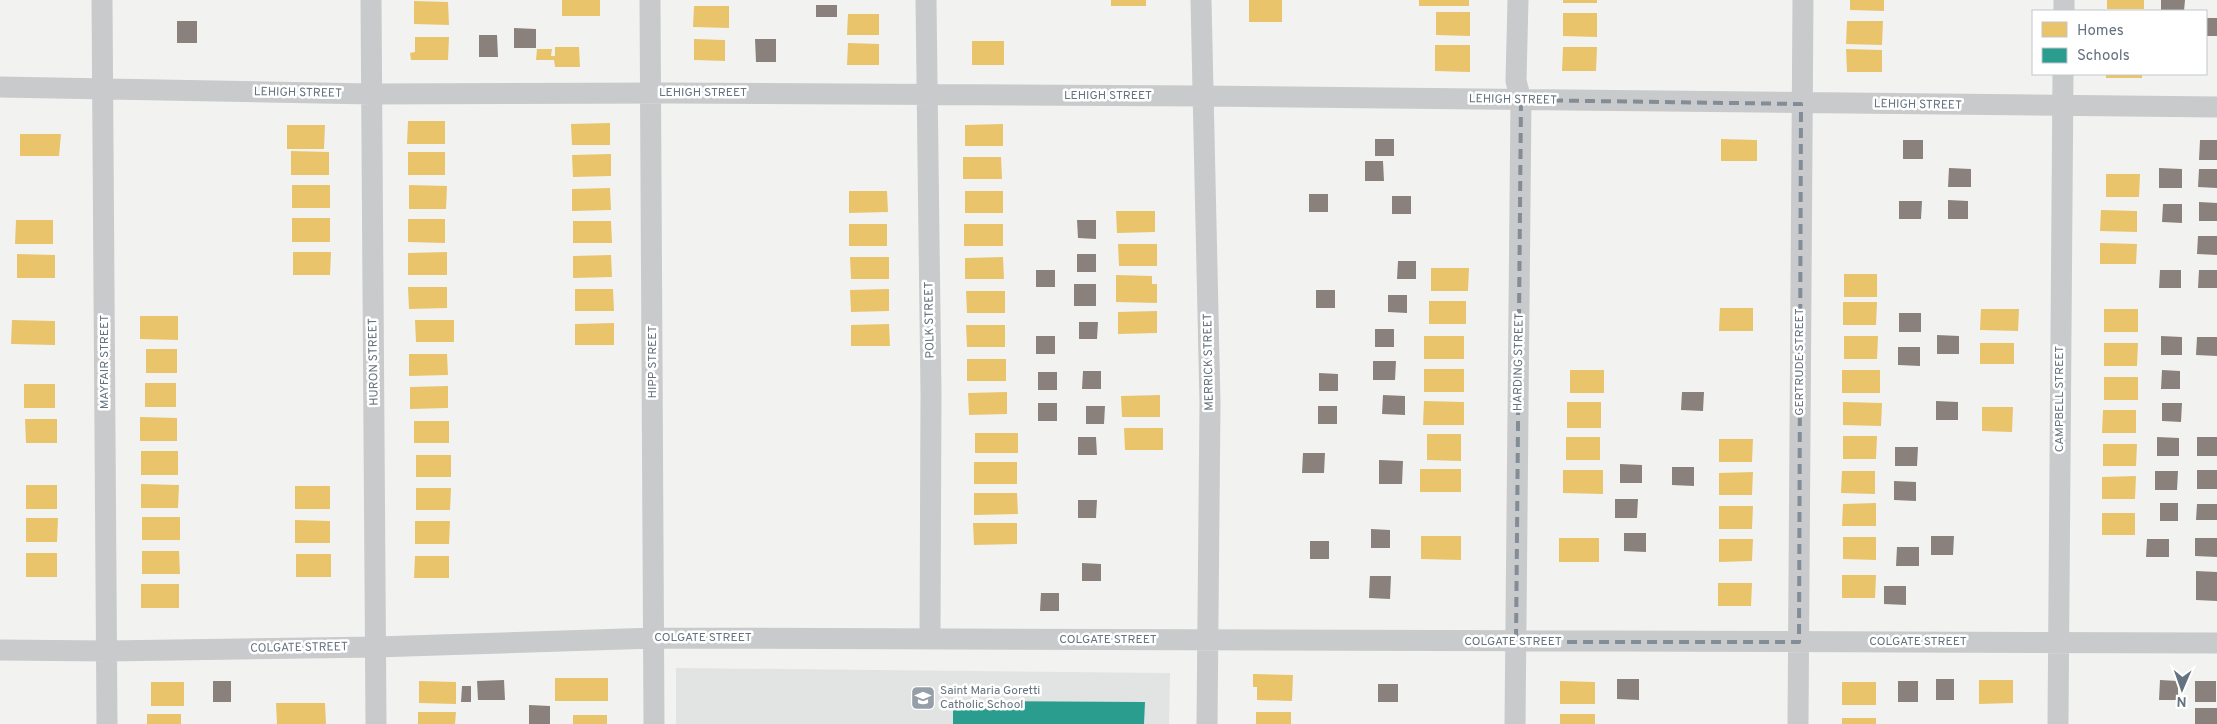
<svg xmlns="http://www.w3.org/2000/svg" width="2217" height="724" font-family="Overpass,sans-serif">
<rect width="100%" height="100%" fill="#f2f3f1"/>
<path fill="#e2e4e3" d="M676,668L1170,673L1169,724H676Z"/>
<path fill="#e9c46a" d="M562,0H600V16H562Z
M1111,0H1146V6H1111Z
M1249,0H1282V22H1249Z
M1419,0H1469V6H1419Z
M1563,0H1597V3H1563Z
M1850,0H1884V11L1850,10Z
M2107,0H2144V9H2107Z
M414,1L448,2L449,25L414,24Z
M694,6H729V28L693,27Z
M1436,12H1470V36L1436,35Z
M1563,13H1597V37L1563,36Z
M848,14H879V35H847Z
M1847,21H1883L1882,45L1846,44Z
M415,37H449L448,60H411L410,53L415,52Z
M694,39L725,40V61L694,60Z
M972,41H1004V65H972Z
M848,43L879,44V65H847Z
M1435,45H1470V72L1435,71Z
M555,47H579L580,67H555L554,60H536L537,49H552L551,56H555Z
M1563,47H1597L1596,71H1562Z
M1846,49L1882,50V72H1847Z
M2106,74H2142V78H2106Z
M408,121H445V144H407Z
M610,123V145H572L571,124Z
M1003,124V146H965V125Z
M287,125H325L324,149H287Z
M20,134H61L59,156H20Z
M1721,139L1757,140V161H1721Z
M291,151L329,152V175H291Z
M408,152H445V175H408Z
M611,154V176L573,177L572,155Z
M963,157H1001L1002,179H963Z
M2106,174H2140L2139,197H2106Z
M292,185H330V208H292Z
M409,185L447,186L446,209H409Z
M610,188L611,210L572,211V189Z
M849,191H887L888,212L849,213Z
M965,191H1003V213H965Z
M2101,210L2137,211V232L2100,231Z
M1116,211H1155V232L1117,233Z
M292,218H330V242H292Z
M408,219H445V243L408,242Z
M16,220H53V244H15Z
M573,221H611L612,243H573Z
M849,224H887V246H849Z
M964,224H1003V246H964Z
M2100,243L2137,244L2136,264H2100Z
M1118,244H1157V266H1119Z
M293,252H331L330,275H293Z
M447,252V275H408V253Z
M17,254L55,255V278H17Z
M611,255L612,277L573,278V256Z
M850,257H889V279H851Z
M1003,257L1004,279H965V258Z
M1431,268H1469L1468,291H1431Z
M1844,274H1877V297H1844Z
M1116,275L1152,276V284H1157V303L1116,302Z
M408,287H447V308L409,309Z
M575,289H613L614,311H575Z
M889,289V311L851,312L850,290Z
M966,291H1005V313H967Z
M1429,301H1466V324H1429Z
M1843,302H1877L1876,325H1843Z
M1720,308H1753V331H1719Z
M1981,309H2019L2018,331L1980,330Z
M2104,309H2138V332H2104Z
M1157,311V333L1118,334V312Z
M140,316H178V340L140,339Z
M12,320L55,321V345L11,344Z
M415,320H454V342H416Z
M614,323V345H575V324Z
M889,324L890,346H851V325Z
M966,325H1005V347H967Z
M1424,336H1464V359H1424Z
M1844,336H1878L1877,359H1844Z
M1980,343H2014V364H1980Z
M2104,343H2138L2137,366H2104Z
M146,349H177V373H146Z
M409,354H447L448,375L409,376Z
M967,359H1006V381H967Z
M1424,369H1464V392H1424Z
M1570,370H1604V393H1570Z
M1842,370H1880V393H1842Z
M2104,377H2138V400H2104Z
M145,383H176V407H145Z
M24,384H55V408H24Z
M448,386V408L410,409V387Z
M1007,392V414L969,415L968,393Z
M1160,395V417H1122L1121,396Z
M1424,401L1464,402V425H1423Z
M1567,402H1601V428H1567Z
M1843,402L1882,403L1881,426L1843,425Z
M1982,407H2013L2012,432L1982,431Z
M2103,410H2136V433H2102Z
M140,417L177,418V441H140Z
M25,419H57V443H26Z
M414,421H449V443H414Z
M1124,428H1163V450H1125Z
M975,433H1018V453H975Z
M1427,434H1461V461L1427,460Z
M1843,436H1877L1876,459H1843Z
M1566,437H1600V460H1566Z
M1719,439H1753L1752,462H1719Z
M2103,444H2137L2136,466H2103Z
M141,451H178V475H141Z
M416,455H451V477H416Z
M974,462H1017V484H974Z
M1420,469H1461V492H1420Z
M1563,470H1603V494L1563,493Z
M1842,471H1875V494L1841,493Z
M1753,472L1752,495H1719V473Z
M2136,476L2135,499H2102V477Z
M141,484L179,485L178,508H141Z
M26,485H57V509H26Z
M295,486H330V509H295Z
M416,488H451L450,510H416Z
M974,493H1017L1018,514L974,515Z
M1876,503V526H1842L1843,504Z
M1719,506H1753L1752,529H1719Z
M2102,513H2135V535H2102Z
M142,517H180V540H142Z
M26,518H58L57,542H26Z
M295,520L330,521V543H295Z
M415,521H450L449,544H415Z
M973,523H1017V544L974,545Z
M1421,536H1461V560L1421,559Z
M1843,537H1876V560L1843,559Z
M1559,538H1599V562H1559Z
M1719,539H1753L1752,561L1719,562Z
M142,551H179L180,574H142Z
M26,553H57V577H26Z
M296,554H331V577H296Z
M415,556H449V578H414Z
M1842,575H1876L1875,598H1842Z
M1718,583H1752L1751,606H1718Z
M141,584H179V608H141Z
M1253,674L1293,675L1292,701L1257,700V687H1253Z
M555,678H608V701H555Z
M1979,680H2013V703L1979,704Z
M419,681L456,682V704L419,703Z
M1560,681L1595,682V704H1560Z
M151,682H184V706H151Z
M1842,682H1876V705H1842Z
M276,703H325L326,724H277Z
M418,712H456L455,724H418Z
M1256,712H1291V724H1256Z
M147,714H181V724H147Z
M1560,714H1595V724H1560Z
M573,715H607V724H573Z
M1842,718H1876V724H1842Z"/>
<path fill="#2a9d8f" d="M953,701L1145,702L1144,724H953Z"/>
<path fill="#8a817c" d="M2161,0H2185L2184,11H2161Z
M816,5H837V17H816Z
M2206,18H2217V36H2206Z
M177,21H197V43H177Z
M514,28L536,29V48H514Z
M479,35H497L498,57H479Z
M755,39H776V62H756Z
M1375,139H1394V156H1375Z
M1903,140H1923V159H1903Z
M2200,140H2217V160H2199Z
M1365,161H1383L1384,181H1365Z
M1949,168L1971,169V187H1948Z
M2159,168L2182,169V188H2159Z
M2199,169H2217V188L2198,187Z
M1309,194H1328V212H1309Z
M1392,196H1411V214H1392Z
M1948,200L1968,201V219H1948Z
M1899,201H1922L1921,219H1899Z
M2199,202L2217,203V221H2199Z
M2163,204H2182V223L2162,222Z
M1077,220H1096V239L1078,238Z
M2198,236H2217V255L2197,254Z
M1077,254H1096V272H1077Z
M1398,261H1416V279H1397Z
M1036,270H1055V287H1036Z
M2160,270H2181V288H2159Z
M2199,270H2217V288H2198Z
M1074,284H1096V306H1074Z
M1316,290H1335V308H1316Z
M1388,295H1407V313L1388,312Z
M1899,313H1921V332H1899Z
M1079,322H1098L1097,339H1079Z
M1375,329H1394V347H1375Z
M1937,335L1959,336V354H1937Z
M1036,336H1055V354H1036Z
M2161,336L2182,337V355H2161Z
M2197,337H2217V356L2196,355Z
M1898,347H1920V366L1898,365Z
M1373,361H1396L1395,380H1373Z
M2162,370L2180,371V389H2161Z
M1083,371H1101V389H1082Z
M1038,372H1057V390H1038Z
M1319,373L1338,374V391H1319Z
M1682,392H1704L1703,411L1681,410Z
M1383,395L1405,396V415L1382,414Z
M1936,401L1958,402V420H1936Z
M1038,403H1057V421H1038Z
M2162,403H2182L2181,422L2162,421Z
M1086,406H1105L1104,424H1086Z
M1318,406H1337V424H1318Z
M1078,437H1096L1097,455H1078Z
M2157,437L2179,438V456H2157Z
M2197,437H2217V456H2197Z
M1895,447H1918L1917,466H1895Z
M1303,453H1325L1324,473H1302Z
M1379,460L1403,461L1402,484H1379Z
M1620,464L1642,465V483H1620Z
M1672,467H1694V486L1672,485Z
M2197,470H2217V489H2197Z
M2155,471H2178L2177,490H2155Z
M1894,481L1916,482V501L1894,500Z
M1615,499H1638L1637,518H1615Z
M1078,500H1097L1096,518H1078Z
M2160,503H2178V521H2160Z
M2197,504H2217V520H2196Z
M1371,529L1390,530V548H1371Z
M1624,533H1646V552L1624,551Z
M1931,536H1954L1953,555H1931Z
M2195,538H2217V557L2195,556Z
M2147,539H2169V557H2146Z
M1310,541H1329V559H1310Z
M1897,547H1919V566H1896Z
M1082,563L1101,564V581H1082Z
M2196,571L2217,572V601L2196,600Z
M1370,576H1391L1390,599L1369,598Z
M1884,586H1906V605L1884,604Z
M1041,593H1059V611H1040Z
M1617,679H1639V700L1617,699Z
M1936,679H1954V700H1936Z
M504,680L505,700H478L477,681Z
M2160,680L2178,681V700H2159Z
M213,681H231V702H213Z
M1898,681H1918V702H1898Z
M2195,681H2216V702H2195Z
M1378,684H1398V702H1378Z
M462,686H471V702H461Z
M529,705L550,706V724H529Z
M2195,708H2217V724H2195Z"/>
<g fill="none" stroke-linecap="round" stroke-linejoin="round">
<path stroke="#c8cacb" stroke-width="21" d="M102,0L107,724
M371,0L376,724
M650,0L654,724
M926,0L931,394L930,639
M1201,0L1210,403L1207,724
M2064,11V0
M0,87L371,94L669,93L1204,96L2217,107
M0,650L108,651L376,647L655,638L2217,643
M1515,724L1521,100L1516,81L1518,0
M1798,724L1803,0
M2058,724L2063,74"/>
</g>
<path fill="none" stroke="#828d97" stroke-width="4" stroke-dasharray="10 6" stroke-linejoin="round" d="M1521,100L1801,104L1799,642H1516Z"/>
<defs>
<symbol id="school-square" viewBox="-11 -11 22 22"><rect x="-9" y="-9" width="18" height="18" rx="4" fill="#969fa7" stroke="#fff"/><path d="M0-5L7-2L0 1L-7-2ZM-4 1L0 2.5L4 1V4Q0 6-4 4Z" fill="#fff"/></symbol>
</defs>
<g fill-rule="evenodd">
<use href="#school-square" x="909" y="684" width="28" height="28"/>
</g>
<g text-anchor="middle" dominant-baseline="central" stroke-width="5" stroke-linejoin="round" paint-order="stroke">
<g font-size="12" fill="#65727f" stroke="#fff">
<text transform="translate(298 93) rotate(1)">LEHIGH STREET</text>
<text x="703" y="93">LEHIGH STREET</text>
<text x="1108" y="96">LEHIGH STREET</text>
<text transform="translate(1513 100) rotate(1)">LEHIGH STREET</text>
<text transform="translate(1918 105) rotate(1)">LEHIGH STREET</text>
<text transform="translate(930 320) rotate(-91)">POLK STREET</text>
<text transform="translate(105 362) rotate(-90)">MAYFAIR STREET</text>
<text transform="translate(374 362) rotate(-91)">HURON STREET</text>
<text transform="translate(653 362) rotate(-90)">HIPP STREET</text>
<text transform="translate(1209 362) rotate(-91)">MERRICK STREET</text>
<text transform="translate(1519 362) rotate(-89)">HARDING STREET</text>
<text transform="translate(1800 362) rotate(-90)">GERTRUDE STREET</text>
<text transform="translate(2060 399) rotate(-90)">CAMPBELL STREET</text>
<text x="703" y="638">COLGATE STREET</text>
<text x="1108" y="640">COLGATE STREET</text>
<text x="1513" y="642">COLGATE STREET</text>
<text x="1918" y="642">COLGATE STREET</text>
<text transform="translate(299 648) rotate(-1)">COLGATE STREET</text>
</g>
<g font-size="12" fill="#65727f" stroke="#fff" text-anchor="start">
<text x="940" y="691">Saint Maria Goretti<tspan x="940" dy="14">Catholic School</tspan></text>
</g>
</g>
<rect x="2032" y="10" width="175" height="65" fill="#ffffff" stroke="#c1c7cc"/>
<rect x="2042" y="22" width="25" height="15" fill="#e9c46a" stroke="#c1c7cc"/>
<text x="2077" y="35" font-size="15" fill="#65727f">Homes</text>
<rect x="2042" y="48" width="25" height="15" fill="#2a9d8f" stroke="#c1c7cc"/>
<text x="2077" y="60" font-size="15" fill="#65727f">Schools</text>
<g transform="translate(2182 689) rotate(182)" stroke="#ffffff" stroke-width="4" paint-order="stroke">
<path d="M0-4L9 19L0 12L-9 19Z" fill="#65727f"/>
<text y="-8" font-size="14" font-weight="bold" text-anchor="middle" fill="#65727f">N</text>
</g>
</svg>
